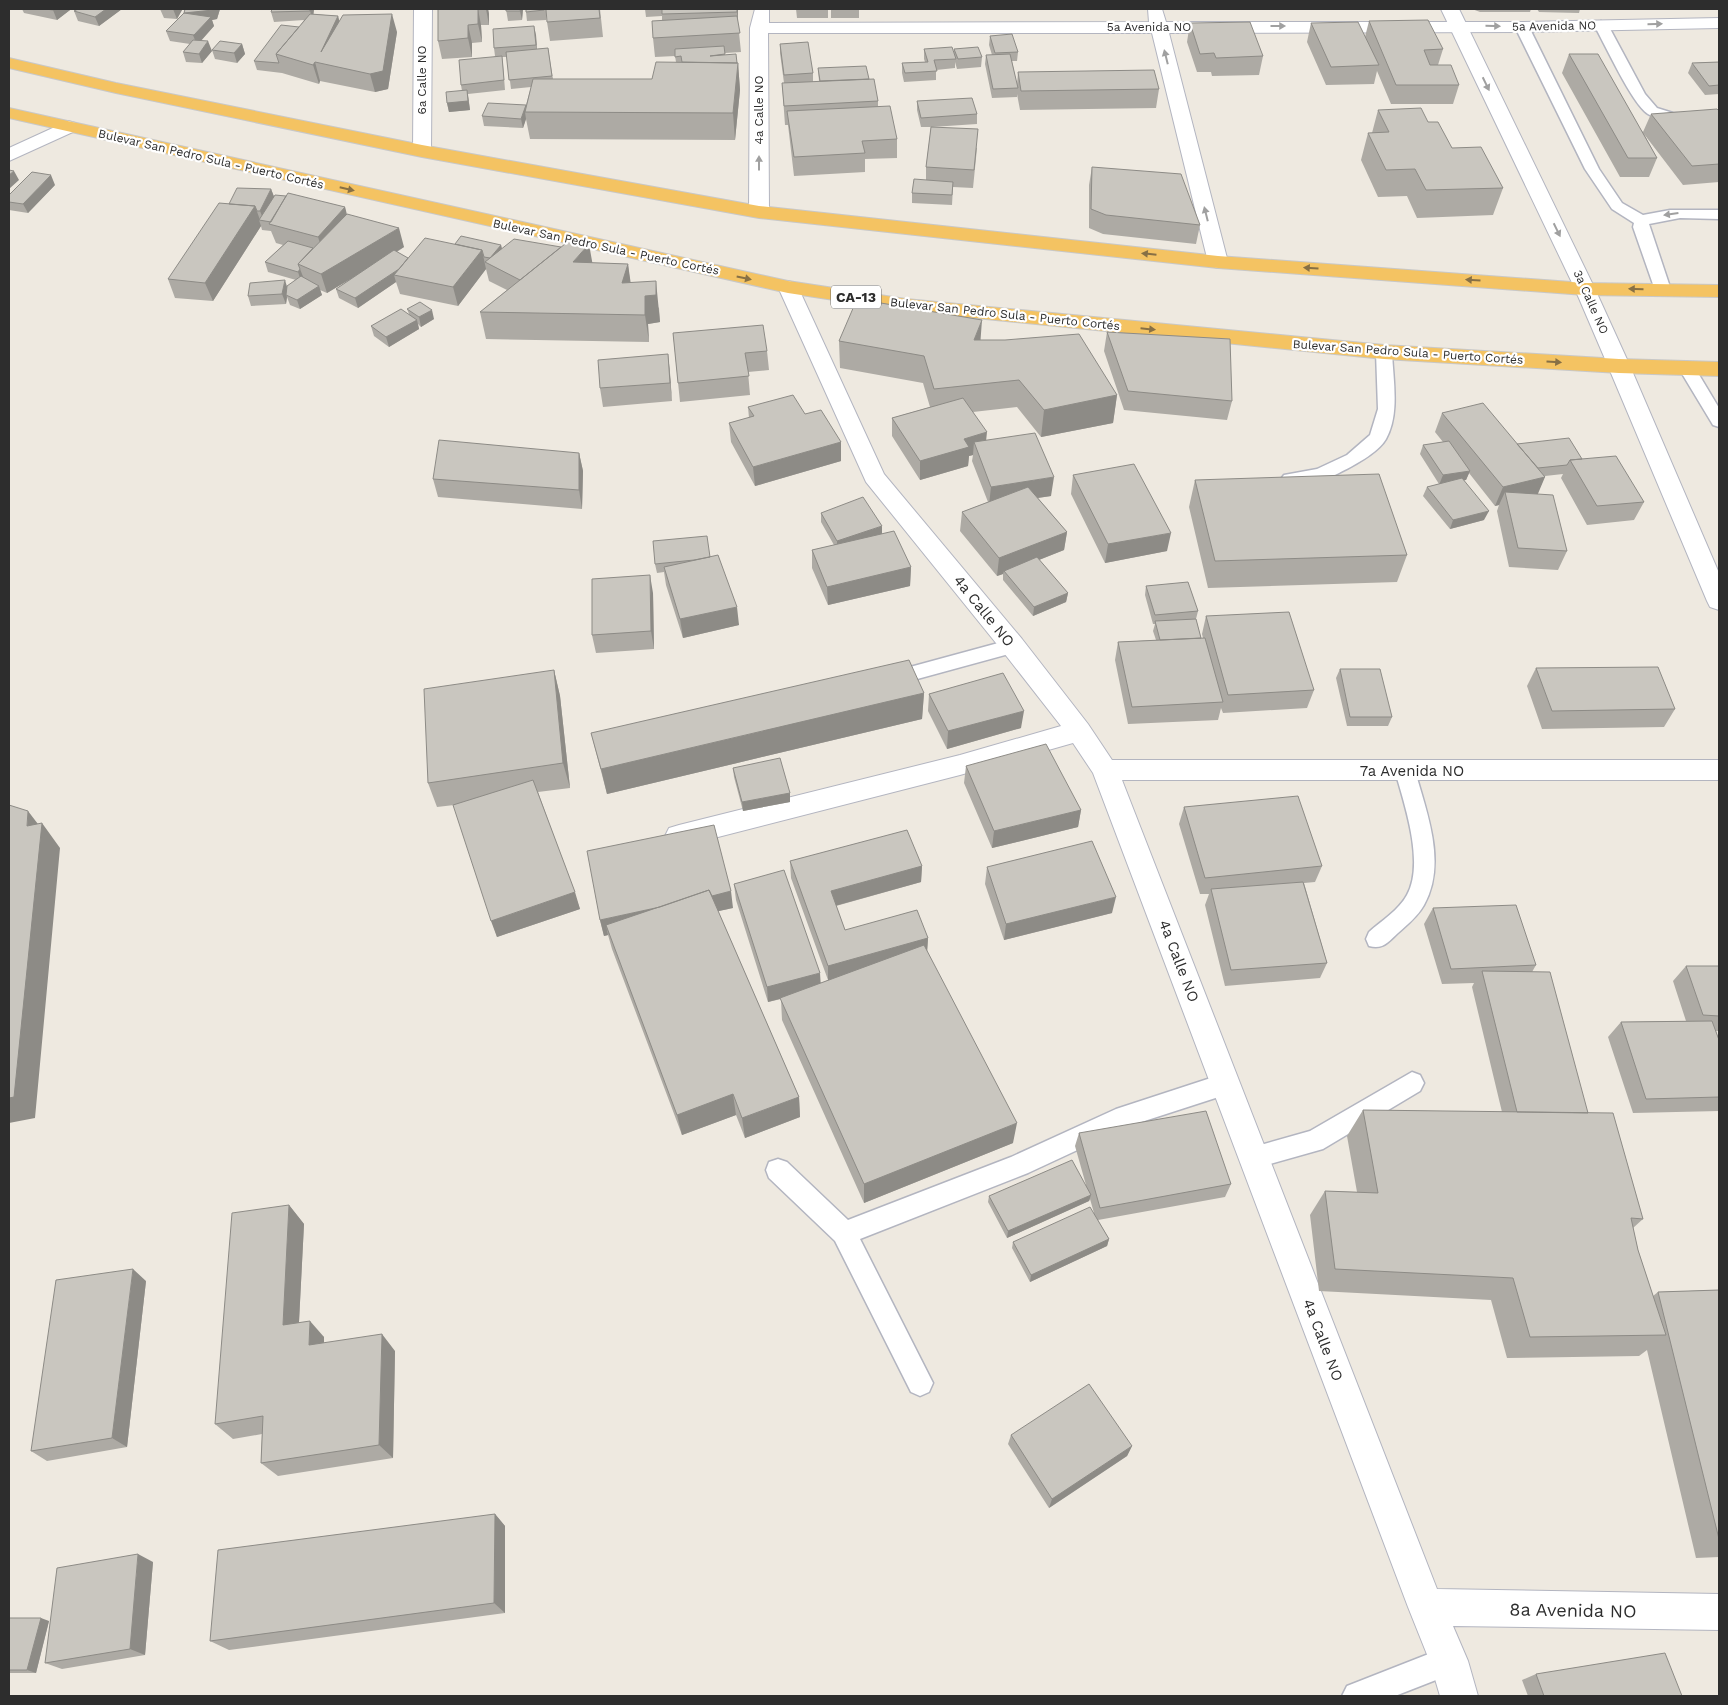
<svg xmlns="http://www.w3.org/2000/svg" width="1728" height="1705" font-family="'Work Sans',sans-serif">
<rect width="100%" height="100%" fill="#eee9e0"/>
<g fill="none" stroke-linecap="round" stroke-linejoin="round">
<defs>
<path id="service" d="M1601,21L1608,25L1645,94L1657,108L1673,113L1718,116L1719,126C1698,122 1667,126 1648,114C1632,104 1605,44 1594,25Z
M1522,23L1529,27L1599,169L1622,203L1643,215L1670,210H1719V219L1680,218L1649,224L1671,290L1669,293H1657L1655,290L1633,227L1634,223L1612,209L1585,169L1515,27Z
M1384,347L1390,348L1392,352C1393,380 1400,414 1386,439C1378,453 1353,466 1339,473C1324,481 1301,488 1284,483L1281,479L1284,475L1317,469L1347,455L1370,435L1378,409L1376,352L1378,348Z
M1686,362L1692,363L1719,408V427L1713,425L1678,367L1680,363Z
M1013,639L1020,641L1023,646L1020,651L888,687L881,685L878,680L881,675L888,673Z
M1405,763L1412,765L1415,771C1427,813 1447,864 1424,905C1418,916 1407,925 1398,933C1388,942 1383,950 1369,946L1366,939L1369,932C1381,921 1399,910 1407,895C1425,863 1404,803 1395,771L1398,765Z
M1412,1072L1420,1075L1424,1083L1420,1091L1323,1149L1252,1169L1243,1166L1240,1158L1243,1150L1310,1131Z
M1226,1073L1234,1076L1238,1084L1234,1092L1129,1126L1028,1173L860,1239L933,1383L929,1392L920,1396L911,1392L835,1241L769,1178L766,1170L769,1162L778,1159L787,1162L848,1220L1011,1157L1116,1109Z
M1449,1646L1459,1651L1464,1661L1459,1671L1395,1696H1342L1347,1686Z"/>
<path id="minor" d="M414,9H432L431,151L429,155H415L413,151Z
M755,9H769V23L1149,22L1148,9H1162L1166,22H1522L1719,18V28L1522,32L1169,33L1228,262L1225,266L1218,268L1211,266L1208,262L1152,33H768L769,212L766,216H752L749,212L750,28Z
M68,121L75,123L77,127L75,131L9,161V148Z
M788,281L795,283L798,287L884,474L1022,639L1088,724L1112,760H1719V780H1122L1437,1589L1719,1594V1630L1453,1626L1468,1661L1478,1696H1440L1430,1662L1408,1607L1093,773L1073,743L960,775L679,847L669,844L665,836L669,828L679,825L960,755L1061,726L1004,653L866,482L778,287L781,283Z
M1619,359L1627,361L1630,366L1719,573V610L1710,607L1707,601L1608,366L1611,361Z"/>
<path id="secondary" d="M1441,9H1459L1595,289L1630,366L1627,371L1619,373L1611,371L1608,366L1575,289Z"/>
<path id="trunk" d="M9,58L116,83L422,145L759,206L1218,256L1585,283L1719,285V297L1585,295L1218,268L759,218L422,157L116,93L9,68Z
M9,108L788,281L906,299L1384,345L1619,359L1719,362V376L1619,373L1384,359L906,311L788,293L9,118Z"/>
</defs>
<use href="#service" stroke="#b3b5c0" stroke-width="3"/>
<use href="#minor" stroke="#b3b5c0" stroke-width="2"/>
<use href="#secondary" stroke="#b3b5c0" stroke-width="2"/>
<use href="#trunk" stroke="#c8c8c8" stroke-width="2"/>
<use href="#service" fill="#fff" fill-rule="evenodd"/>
<use href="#minor" fill="#fff" fill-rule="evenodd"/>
<use href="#secondary" fill="#fff" fill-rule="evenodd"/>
<use href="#trunk" fill="#f4c362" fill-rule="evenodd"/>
</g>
<path fill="#adaaa4" d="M22,9H70V10L57,20L24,13Z
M78,9H122L99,26L78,21L74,11Z
M160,9L182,10L177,19L164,18Z
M185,9H220L217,19L212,20L214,26L201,41L212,51L202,63L186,62L183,52L190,44L170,41L166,31L184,13Z
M272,9H314L313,14L338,16L339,21L397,32L388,89L375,92L320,81L319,84L282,73L257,70L254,61L299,27L304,20L274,22L271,12Z
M438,9H488L489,14V25H481L482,42L472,43V57L442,59L438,41Z
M506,9H523L522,20L508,21Z
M546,9V20L527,21L526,12Z
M600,9L603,37L550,41L547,22Z
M645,9H738V23L741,52L725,53V55L738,63L740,90L735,140L530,139L526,119L523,128L484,126L482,116L526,105L531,87L511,89L507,57H502L503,65L505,90L468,94L470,110L449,112L447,103L462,91L461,85L495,56L494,48L536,35L537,49L548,48L553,79H652L676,62L675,56L655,57L653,38L662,20V16L646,17Z
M796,9H828V18H797Z
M831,9H859V18H831Z
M1472,9H1531L1530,12H1480Z
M1537,9H1580L1579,13L1539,12Z
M1369,21L1443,49L1438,65L1459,85L1453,104H1391L1377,71L1374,84L1326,85L1307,42L1311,23L1365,37Z
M1190,23L1263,56L1259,75L1212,76L1211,72H1197L1187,42Z
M990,36L1018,52L1017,61H1012L1017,85L1018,72L1159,89L1156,108L1020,110L1017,94V97L992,98L985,64L986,55H992L989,45Z
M242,44L245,54L237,63L215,59L212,50Z
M780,44L813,73V82L819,81L818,68L869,79L878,101V106L897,139V158L865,159V172L794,176L788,125H785L782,83H784L780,53Z
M924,49L954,55V49L982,57L981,67L957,69L955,62V68L936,70V80L904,82L902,73V63L925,62L924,59Z
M1569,54L1643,132L1651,114L1719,111V182L1683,185L1644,134L1657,158L1649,177H1620L1562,73Z
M1719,62V94L1705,95L1688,73L1692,63Z
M917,101L977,114V124L932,127L977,148L973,188L953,187L952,205L912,203V193L926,180V167L931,127H921L917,110Z
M1378,110L1428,122L1452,148L1503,188L1493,215L1417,218L1407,196L1378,197L1361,160L1368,133H1372Z
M1092,167L1200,225L1196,244L1103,234L1089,228V185Z
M55,185L28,213L9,210V195Z
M271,189L274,197L345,207L346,214L404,247L397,252L408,258L455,244L501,245L502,249L592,263L628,264L630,283L659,308L660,322L648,324L649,342L486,339L480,312L507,290L489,281L486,269L458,306L400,294L396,282L358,308L339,298L336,289L350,279L327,293L320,290L322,295L300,309L290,305L287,297L286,304L251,306L248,296L287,287L296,280L268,272L265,262L283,245L276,243L271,231L262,230L261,226L213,301L175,298L168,279L229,204Z
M407,309L434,319L421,327L418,324L419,329L389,347L374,336L371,326L409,314Z
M1107,332L1232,401L1227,420L1124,410L1104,351Z
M673,333L767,351L769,370L748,372L750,395L680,402Z
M980,340L1117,395L1113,423L1041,437L1017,407L973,412L986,440L1051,496L1038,498L1067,532L1064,550L1039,560L1068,593L1066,602L1033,616L1003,580V574L997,576L960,531L962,512L988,502L972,461L973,455L969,456L968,466L920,480L892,436V418L930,407L923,383L840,368L839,341Z
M668,354L672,401L603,407L600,388Z
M748,407L805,414L841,442V461L755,486L731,442L729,423L749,418Z
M1442,413L1517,444L1582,459L1644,502L1634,520L1587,525L1561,478L1563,474L1545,476L1537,494L1567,551L1558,570L1509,567L1497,511L1499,505L1495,506L1469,473L1466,480H1464L1484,520L1450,529L1423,496L1427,487L1439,484L1420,454L1423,445L1443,442L1435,432Z
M579,453L583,471L582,509L438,497L433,479Z
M1073,475L1167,551L1105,563L1071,494Z
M1195,480L1407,555L1397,582L1208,588L1189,507Z
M821,513L882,534L911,567L910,586L828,605L812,568V550L834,545L821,522Z
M710,557L739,625L683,638L666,585L664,572L657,573L655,564Z
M1146,586L1198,611L1196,619L1201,638H1203L1202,634L1206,616L1314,690L1307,708L1223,713L1221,708L1218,720L1128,724L1115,660L1118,642L1156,640L1153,631L1155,624H1153L1145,595Z
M653,593L654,649L596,653L592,635Z
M1536,668L1675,709L1664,727L1542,729L1527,686Z
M1340,669L1392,717L1388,726H1347L1336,678Z
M554,670L560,696L570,788L538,792L580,909L497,937L454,805L437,807L428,783Z
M924,693L922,719L607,794L591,733Z
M929,694L1021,728L947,749L928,711Z
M966,766L1081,810L1078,827L992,848L964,783Z
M733,768L790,793V802L743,811L734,777Z
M1184,807L1322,866L1315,882L1304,883L1327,963L1320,978L1225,986L1205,905L1209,894H1200L1179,824Z
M790,861L922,866L921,882L836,906L845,930L928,938L927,951L1013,1143L864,1203L782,1020L781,999L768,1002L736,900L734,884L821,983L828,980L791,878Z
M987,867L1112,913L1004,940L985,884Z
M733,908L718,911L799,1097L800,1117L745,1138L736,1115L682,1135L612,949L608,935L604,936L600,920Z
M1433,908L1536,965L1532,972L1588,1113L1643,1219L1633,1228L1638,1250L1653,1296L1658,1292L1719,1290V1557L1696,1558L1647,1350L1639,1356L1507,1358L1491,1300L1319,1291L1310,1215L1325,1191L1357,1192L1347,1136L1363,1110L1502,1112L1472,987L1474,983L1442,984L1424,924Z
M1686,966H1719V1031H1716L1719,1040V1111L1633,1113L1608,1037L1621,1022L1686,1021L1673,981Z
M1079,1133L1231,1184L1225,1197L1098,1220L1109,1239L1107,1246L1030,1282L1012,1248L1013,1242L1094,1213L1090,1199L1089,1201L1007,1238L988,1202L989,1196L1086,1185L1075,1146Z
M289,1205L304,1224L299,1322L324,1337V1343L395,1351L393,1458L278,1476L261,1463L262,1434L233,1439L215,1424Z
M146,1281L127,1447L47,1461L31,1451Z
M1011,1435L1132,1446L1127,1456L1049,1508L1008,1444Z
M495,1514L505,1526V1613L229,1650L210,1641Z
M153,1562L145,1655L62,1669L45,1663Z
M9,1618L49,1621L36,1673H9Z
M1536,1674L1682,1696H1528L1522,1680Z"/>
<path fill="#8d8b86" d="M55,9H70V10L57,20L53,10Z
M106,9H122L99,26L95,17Z
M173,9H182V10L177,19Z
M214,9H220L217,19L212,20L214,26L197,45L184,13Z
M310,9H314L313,20L310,11Z
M478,9L481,25L482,42L478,24Z
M486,9H488L489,14V25Z
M521,9H523L522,20L520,11Z
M737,9H738V30Z
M392,14L397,32L388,89L375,92L370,74Z
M338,16L343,35L321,52Z
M468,25L472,43V57L468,38Z
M534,26L536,35L537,54L536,45Z
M208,41L212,51L202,63L199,54Z
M242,44L245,54L237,63L234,53Z
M315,62L320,81L319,84L313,65Z
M738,63L740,90L735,140L733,113Z
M467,90L470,110L449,112L447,103Z
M526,105L525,112L526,119L523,128L521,119Z
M14,171L19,180L9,189V175Z
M51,175L55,185L28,213L23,204Z
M271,189L275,199L264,221L260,211Z
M255,206L260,220H259L261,226L213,301L205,283Z
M345,207L350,226L324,256L318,237Z
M399,228L404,247L327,293L321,274Z
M589,244L594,272L573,262Z
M501,245L503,254L490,258Z
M482,250L486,269L458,306L453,287Z
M413,260L394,275L396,282L358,308L355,298Z
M628,264L632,292L622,283Z
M300,269L304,279L301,281L298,272Z
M285,280L288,290L286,295L287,297L286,304L282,294Z
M656,281L660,322L648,324L649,342L645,315V296Z
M319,286L322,295L300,309L297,300Z
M432,310L434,319L421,327L419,317Z
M417,320L419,329L389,347L386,337Z
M982,320L980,347L974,340Z
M668,354L670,373L672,401L670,383Z
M1117,395L1113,423L1041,437L1044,410Z
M987,432L985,451L974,442L973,455L969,456L968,466L920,480V461L964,439Z
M841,442V461L755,486L753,467Z
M579,453L583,471L582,509L579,490Z
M1470,471L1466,480L1439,485L1443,475Z
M1054,477L1051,496L989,505L991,487Z
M1545,477L1537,496L1505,492L1499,505L1495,506L1503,487Z
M1489,511L1484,520L1450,529L1453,520Z
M882,526V535L837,550V541Z
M1067,532L1064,550L1006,573L1004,571L1003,574L997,576L999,558Z
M1171,533L1167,551L1105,563L1108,544Z
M911,567L910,586L828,605L827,587Z
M650,575L653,593L654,649L651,631Z
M1068,593L1066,602L1033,616L1034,607Z
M737,607L739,625L683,638L680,619Z
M554,670L560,696L570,788L563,763Z
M924,693L922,719L607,794L601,769Z
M1024,711L1021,728L947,749L948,731Z
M790,793V802L743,811L742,802Z
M1081,810L1078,827L992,848L994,831Z
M28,811L41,828L42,823L60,848L35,1118L9,1123V1098Z
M922,866L921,882L831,907V891Z
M731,891L733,908L609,935L606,925L608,935L604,936L600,920Z
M575,892L580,909L497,937L491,921Z
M1116,897L1112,913L1004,940L1006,924Z
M928,938L927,954L828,981V966Z
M820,973L821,988L768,1002L767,987Z
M733,1094L736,1115L682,1135L677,1115Z
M799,1097L800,1117L745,1138L742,1118Z
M1017,1123L1013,1143L864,1203V1184Z
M1091,1195L1089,1201L1007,1238L1008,1231Z
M289,1205L304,1224L298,1341L283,1325Z
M1109,1239L1107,1246L1030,1282L1031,1275Z
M133,1269L146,1281L127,1447L112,1438Z
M310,1321L324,1337V1361L309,1345Z
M382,1334L395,1351L393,1458L379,1445Z
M1132,1446L1127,1456L1049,1508L1052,1499Z
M495,1514L505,1526V1613L494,1603Z
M138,1554L153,1562L145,1655L130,1649Z
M41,1618L49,1621L36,1673L27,1670Z"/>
<path fill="#c9c6bf" stroke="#8d8b86" d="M45,9H55L53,10Z
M78,9H106L95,17L74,11Z
M185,9H214L213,10L184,13Z
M272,9H310V11L271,12Z
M438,9H478V24L468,25V38L438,41Z
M506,9H521L520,11H506Z
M526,9H544V10L526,12Z
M546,9H599L600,18L547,22Z
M662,9H737V12L662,14Z
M184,13L211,17L194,35L166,31Z
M310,14L338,16L321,52L343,15L392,14L383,71L370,74L315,62L313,65L276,54Z
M737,16L740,33L653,38L652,21Z
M1428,20L1443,49L1424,50L1430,65H1451L1459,85H1396L1369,21Z
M1250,22L1263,56L1216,58L1214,53L1200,54L1190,23Z
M1358,22L1379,65L1331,67L1311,23Z
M281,25L299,27L276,54L279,63L254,61Z
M534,26L536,45L494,48L493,29Z
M1012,34L1018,52L995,53L990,36Z
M193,40L208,41L199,54L183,52Z
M220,41L242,44L234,53L212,50Z
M808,42L813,73L784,75L780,44Z
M724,46L725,54L710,56L736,54L737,63L682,62L681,56L675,57V49Z
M952,47L956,59L934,60L937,71L905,73L902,63L928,62L924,49Z
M978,47L982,57L958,59L954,49Z
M548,48L552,76L509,80L506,52Z
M1010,54L1018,88L993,89L986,55Z
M1569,54H1598L1657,158H1628Z
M502,56L504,80L461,85L459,60Z
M656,62L738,63L733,113L525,112L533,79H652Z
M1719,62V85L1709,86L1692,63Z
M866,66L869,79L820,81L818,68Z
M1154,70L1159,89L1021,91L1018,72Z
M874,79L878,101L784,106L782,83Z
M467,90L468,101L447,103L446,92Z
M972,98L977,114L921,118L917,101Z
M488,103L526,105L521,119L482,116Z
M890,106L897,139L862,141L865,153L794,157L787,111Z
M1421,108L1428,122H1438L1452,148L1481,147L1503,188L1426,190L1415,169L1386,170L1368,133L1389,132L1378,110Z
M1717,109L1719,111V164L1692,166L1651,114Z
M931,127L978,129L974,170L926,167Z
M1092,167L1181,174L1200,225L1106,215L1091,209Z
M9,170L14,171L9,175Z
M32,172L51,175L23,204L9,202V195Z
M914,179L953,182L952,195L912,193Z
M237,188L271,189L260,211H257L255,206L229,204Z
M288,193L345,207L318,237L269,224Z
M275,195L286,196L271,222L259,220Z
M219,203L255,206L205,283L168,279Z
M347,214L399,228L321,274L298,264Z
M461,236L501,245L490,258L484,257L482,250L455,244Z
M425,238L482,250L453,287L394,275Z
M514,239L561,247L520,280L485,262Z
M570,240L589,244L573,262L628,264L622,283L656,281V295L645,296V315L480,312Z
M288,241L313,248L298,264L300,269L298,272L265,262Z
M394,250L408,258L399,269L355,298L336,289Z
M301,276L319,286L297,300L286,295L287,286Z
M285,280L282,294L248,296L250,283Z
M857,299L982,320L974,340H1005L1079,334L1117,395L1044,410L1019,380L934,389L924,356L839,341Z
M420,302L432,310L419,317L407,309Z
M401,309L417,320L386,337L371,326Z
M763,325L767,351L745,353L749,376L678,383L673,333Z
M1107,332L1230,339L1232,401L1128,391Z
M668,354L670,383L600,388L598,360Z
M793,395L805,414L821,410L841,442L753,467L729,423L754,416L748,407Z
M963,398L987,432L964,439L969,447L920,461L892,418Z
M1483,403L1545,477L1503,487L1442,413Z
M1035,433L1054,477L991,487L974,442Z
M1569,438L1582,459L1570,460L1567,465L1538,468L1517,444Z
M439,440L579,453V490L433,479Z
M1449,441L1470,471L1443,475L1423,445Z
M1616,456L1644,502L1597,506L1570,460Z
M1134,464L1171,533L1108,544L1073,475Z
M1379,474L1407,555L1215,561L1195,480Z
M1462,478L1489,511L1453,520L1427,487Z
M1028,487L1067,532L999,558L962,512Z
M1505,492L1553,495L1567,551L1518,548Z
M863,497L882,526L837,541L821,513Z
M894,531L911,567L827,587L812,550Z
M707,536L710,557L694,560L655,564L653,541Z
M718,555L737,607L680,619L664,567Z
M1037,557L1068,593L1034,607L1004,571Z
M650,575L651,631L592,635V579Z
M1188,582L1198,611L1155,615L1146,586Z
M1289,612L1314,690L1228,695L1206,616Z
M1196,619L1201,638L1160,640L1155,621Z
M1205,638L1223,702L1132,707L1118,642Z
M909,660L924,693L601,769L591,733Z
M1658,667L1675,709L1552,711L1536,668Z
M1340,669H1380L1392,717H1350Z
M554,670L563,763L428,783L424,689Z
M1003,673L1024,711L948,731L929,694Z
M1046,744L1081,810L994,831L966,766Z
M780,758L790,793L742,802L733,768Z
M533,780L575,892L491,921L453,805Z
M1298,796L1322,866L1205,878L1184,807Z
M9,805L28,811L27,826L42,823L14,1097L9,1098Z
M714,825L731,891L712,896L709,890L660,907L600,920L587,851Z
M907,830L922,866L831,891L845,930L917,910L928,938L828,966L790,861Z
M1092,841L1116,897L1006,924L987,867Z
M784,870L820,973L767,987L734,884Z
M1303,882L1327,963L1231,970L1211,889Z
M709,890L799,1097L742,1118L733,1094L677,1115L606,925Z
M1516,905L1536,965L1451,969L1433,908Z
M924,945L1017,1123L864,1184L780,998Z
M1686,966H1719V1016L1703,1015Z
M1482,971L1550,972L1588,1113L1517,1112Z
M1712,1021L1719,1040V1097L1646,1099L1621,1022Z
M1363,1110L1613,1113L1643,1219L1631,1218L1638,1250L1666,1335L1530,1337L1513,1278L1335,1269L1325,1191L1378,1193Z
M1206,1111L1231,1184L1100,1208L1079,1133Z
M1072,1160L1091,1195L1008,1231L989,1196Z
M289,1205L283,1325L310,1321L309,1345L382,1334L379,1445L261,1463L263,1416L215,1424L232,1213Z
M1090,1207L1109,1239L1031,1275L1013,1242Z
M133,1269L112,1438L31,1451L56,1280Z
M1719,1290V1539L1658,1292Z
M1089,1384L1132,1446L1052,1499L1011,1435Z
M495,1514L494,1603L210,1641L218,1550Z
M138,1554L130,1649L45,1663L57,1568Z
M9,1618H41L27,1670H9Z
M1665,1653L1682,1696H1544L1536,1674Z"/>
<defs><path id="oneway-solid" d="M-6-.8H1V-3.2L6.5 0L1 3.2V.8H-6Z" transform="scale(1.25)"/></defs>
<g fill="#a0a0a0">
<use href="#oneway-solid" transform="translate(1655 24) rotate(-1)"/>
<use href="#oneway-solid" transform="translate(1278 26)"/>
<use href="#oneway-solid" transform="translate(1493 26) rotate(1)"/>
<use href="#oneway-solid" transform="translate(1166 57) rotate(-104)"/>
<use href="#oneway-solid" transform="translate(1486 84) rotate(64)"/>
<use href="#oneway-solid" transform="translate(759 163) rotate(-90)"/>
<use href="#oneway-solid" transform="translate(1206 214) rotate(-104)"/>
<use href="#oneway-solid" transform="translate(1671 214) rotate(172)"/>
<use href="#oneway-solid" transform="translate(1557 230) rotate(64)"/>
</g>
<g fill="#877045">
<use href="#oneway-solid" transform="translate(347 189) rotate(13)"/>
<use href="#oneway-solid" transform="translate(1149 254) rotate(-174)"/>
<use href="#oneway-solid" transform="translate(1311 268) rotate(-176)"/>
<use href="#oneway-solid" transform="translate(744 278) rotate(12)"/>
<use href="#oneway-solid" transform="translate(1473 280) rotate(-176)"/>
<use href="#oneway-solid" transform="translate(1636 289) rotate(-179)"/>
<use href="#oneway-solid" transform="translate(1148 329) rotate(6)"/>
<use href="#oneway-solid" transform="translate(1554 362) rotate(4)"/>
</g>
<g text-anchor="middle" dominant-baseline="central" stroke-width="4.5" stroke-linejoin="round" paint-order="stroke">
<g font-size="12" fill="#2d2d2d" stroke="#fff">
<text transform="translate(1554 26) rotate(-1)">5a Avenida NO</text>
<text x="1149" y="27">5a Avenida NO</text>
<text transform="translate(422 80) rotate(-90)">6a Calle NO</text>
<text transform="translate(759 110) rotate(-90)">4a Calle NO</text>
<text transform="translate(211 159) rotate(13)">Bulevar San Pedro Sula - Puerto Cortés</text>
<text transform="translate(606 247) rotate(12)">Bulevar San Pedro Sula - Puerto Cortés</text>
<text transform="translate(1591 302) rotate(66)">3a Calle NO</text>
<text transform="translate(1005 314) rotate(6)">Bulevar San Pedro Sula - Puerto Cortés</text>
<text transform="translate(1408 352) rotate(4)">Bulevar San Pedro Sula - Puerto Cortés</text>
</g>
<rect fill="#fff" stroke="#6c6c6c" stroke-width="1" x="831" y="285.5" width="50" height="23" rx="4"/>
<g font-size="14" font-weight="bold" fill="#2d2d2d">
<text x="856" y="297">CA-13</text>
</g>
<g font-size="15" fill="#2d2d2d" stroke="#fff">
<text transform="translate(984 611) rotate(51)">4a Calle NO</text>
<text x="1412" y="771">7a Avenida NO</text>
<text transform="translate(1179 961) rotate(69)">4a Calle NO</text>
<text transform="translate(1323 1340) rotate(69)">4a Calle NO</text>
</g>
<g font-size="18" fill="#2d2d2d" stroke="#fff">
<text transform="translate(1573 1610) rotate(1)">8a Avenida NO</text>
</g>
</g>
<rect width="1728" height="1705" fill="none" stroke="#2d2d2d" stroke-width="20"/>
</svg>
